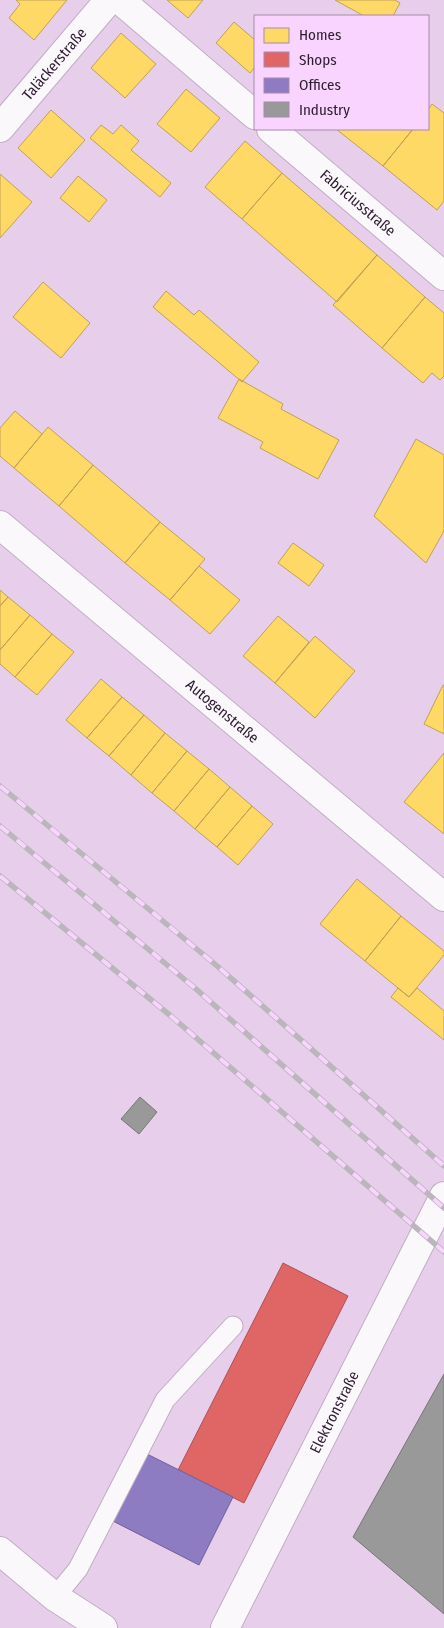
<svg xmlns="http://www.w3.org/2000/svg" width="444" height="1628" font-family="'Fira Sans Condensed',sans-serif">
<rect width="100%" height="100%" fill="#e7cfeb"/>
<path fill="#ffd966" stroke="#c0a056" d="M16,0H67L34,40L9,18L20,4Z
M167,0H203L188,18Z
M335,0H395L400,3L393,16H364Z
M234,22L255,40V67L250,73L216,43Z
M121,33L156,64L125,98L91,68Z
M186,89L220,118L191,152L157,124Z
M432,104L444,113V201L437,210L383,166L413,129H428V110Z
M51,110L85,140L51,178L18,148Z
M101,125L113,134L121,125L139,141L131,150L171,183L160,197L90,138Z
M336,129H413L383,166Z
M245,141L282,173L242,219L205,187Z
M282,173L377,255L337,302L242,219Z
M0,174L32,202L0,238Z
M78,176L107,200L89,222L60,198Z
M377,255L425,297L382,348L333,305Z
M43,282L90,323L61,358L13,317Z
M166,291L194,315L199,310L259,362L242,382L153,307Z
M425,297L444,313V376L440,380L432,373L423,383L382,348Z
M239,379L283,404L281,409L339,440L318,479L260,448L263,442L218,418Z
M15,411L42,434L14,468L0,456V428Z
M48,427L93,465L59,506L14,468Z
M416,439L444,455V531L426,563L374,516Z
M93,465L160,522L125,563L59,506Z
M160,522L205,559L170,600L125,563Z
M293,543L324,565L309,586L278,563Z
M199,566L240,600L210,634L170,600Z
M0,590L8,597L0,606Z
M8,597L30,615L0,650V606Z
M30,615L52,634L15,677L0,664V650Z
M278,616L309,642L275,683L243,656Z
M52,634L74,652L37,695L15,677Z
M315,636L355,671L315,718L275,683Z
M101,679L122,697L87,738L66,720Z
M443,685H444V734L424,724Z
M122,697L144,715L109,756L87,738Z
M144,715L165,733L131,775L109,756Z
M165,733L187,751L152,793L131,775Z
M187,751L209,769L174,811L152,793Z
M444,753V834L404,802Z
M209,769L230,787L195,829L174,811Z
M230,787L252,806L217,847L195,829Z
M252,806L273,824L238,865L217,847Z
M357,879L401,916L365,961L320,924Z
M401,916L444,951V955L409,997L365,961Z
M398,988L409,997L417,988L444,1011V1040L391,997Z"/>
<path fill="#e06666" stroke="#aa5056" d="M283,1263L348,1296L244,1503L178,1470Z"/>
<path fill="#8e7cc3" stroke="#715f97" d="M145,1453L233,1497L199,1565L111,1520Z"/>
<path fill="#999" stroke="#797479" d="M140,1097L157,1112L139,1134L121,1119Z
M444,1374V1614L353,1537Z"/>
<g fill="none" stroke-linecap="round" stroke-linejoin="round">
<defs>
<path id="lane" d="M55,1597L78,1569L165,1400L233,1326"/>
<g id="street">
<path d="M120,0L255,115"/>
<path id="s1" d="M0,128L109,0"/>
<path id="s2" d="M271,129L444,276"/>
<path id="s3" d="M0,525L444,897"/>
<path d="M0,1551L55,1597L103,1628"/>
<path id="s4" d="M225,1628L444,1196"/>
</g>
</defs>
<use href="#lane" stroke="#c0adc3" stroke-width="21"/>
<use href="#street" stroke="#c0adc3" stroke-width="30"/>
<use href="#lane" stroke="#fbf8fc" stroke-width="19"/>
<use href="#street" stroke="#fbf8fc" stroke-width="28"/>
<defs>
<path id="rail" d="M0,786L216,965L444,1166
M0,826L196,989L444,1208
M0,876L172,1017L444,1252"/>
</defs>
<use href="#rail" stroke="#bbb5bc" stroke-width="5.5"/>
<use href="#rail" stroke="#f8d4fe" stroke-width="4" stroke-dasharray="11" stroke-linecap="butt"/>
</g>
<g text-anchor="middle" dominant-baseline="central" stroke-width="5" stroke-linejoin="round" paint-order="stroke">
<g font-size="15" fill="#2d1c2f" stroke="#f8d4fe">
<text stroke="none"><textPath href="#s1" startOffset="84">Taläckerstraße</textPath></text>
<text stroke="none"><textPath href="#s2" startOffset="114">Fabriciusstraße</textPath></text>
<text stroke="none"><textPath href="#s3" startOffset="290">Autogenstraße</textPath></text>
<text stroke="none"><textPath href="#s4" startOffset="242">Elektronstraße</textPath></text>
</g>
</g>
<rect x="254" y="15" width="175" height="115" fill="#f8d4fe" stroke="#a78aab"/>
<rect x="264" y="28" width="25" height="15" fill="#ffd966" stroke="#a78aab"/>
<text x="299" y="40" font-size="15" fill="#2d1c2f">Homes</text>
<rect x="264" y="52" width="25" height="15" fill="#e06666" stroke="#a78aab"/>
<text x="299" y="65" font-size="15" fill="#2d1c2f">Shops</text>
<rect x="264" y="78" width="25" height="15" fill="#8e7cc3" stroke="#a78aab"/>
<text x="299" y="90" font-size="15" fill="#2d1c2f">Offices</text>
<rect x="264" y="102" width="25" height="15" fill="#999999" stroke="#a78aab"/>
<text x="299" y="115" font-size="15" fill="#2d1c2f">Industry</text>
</svg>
